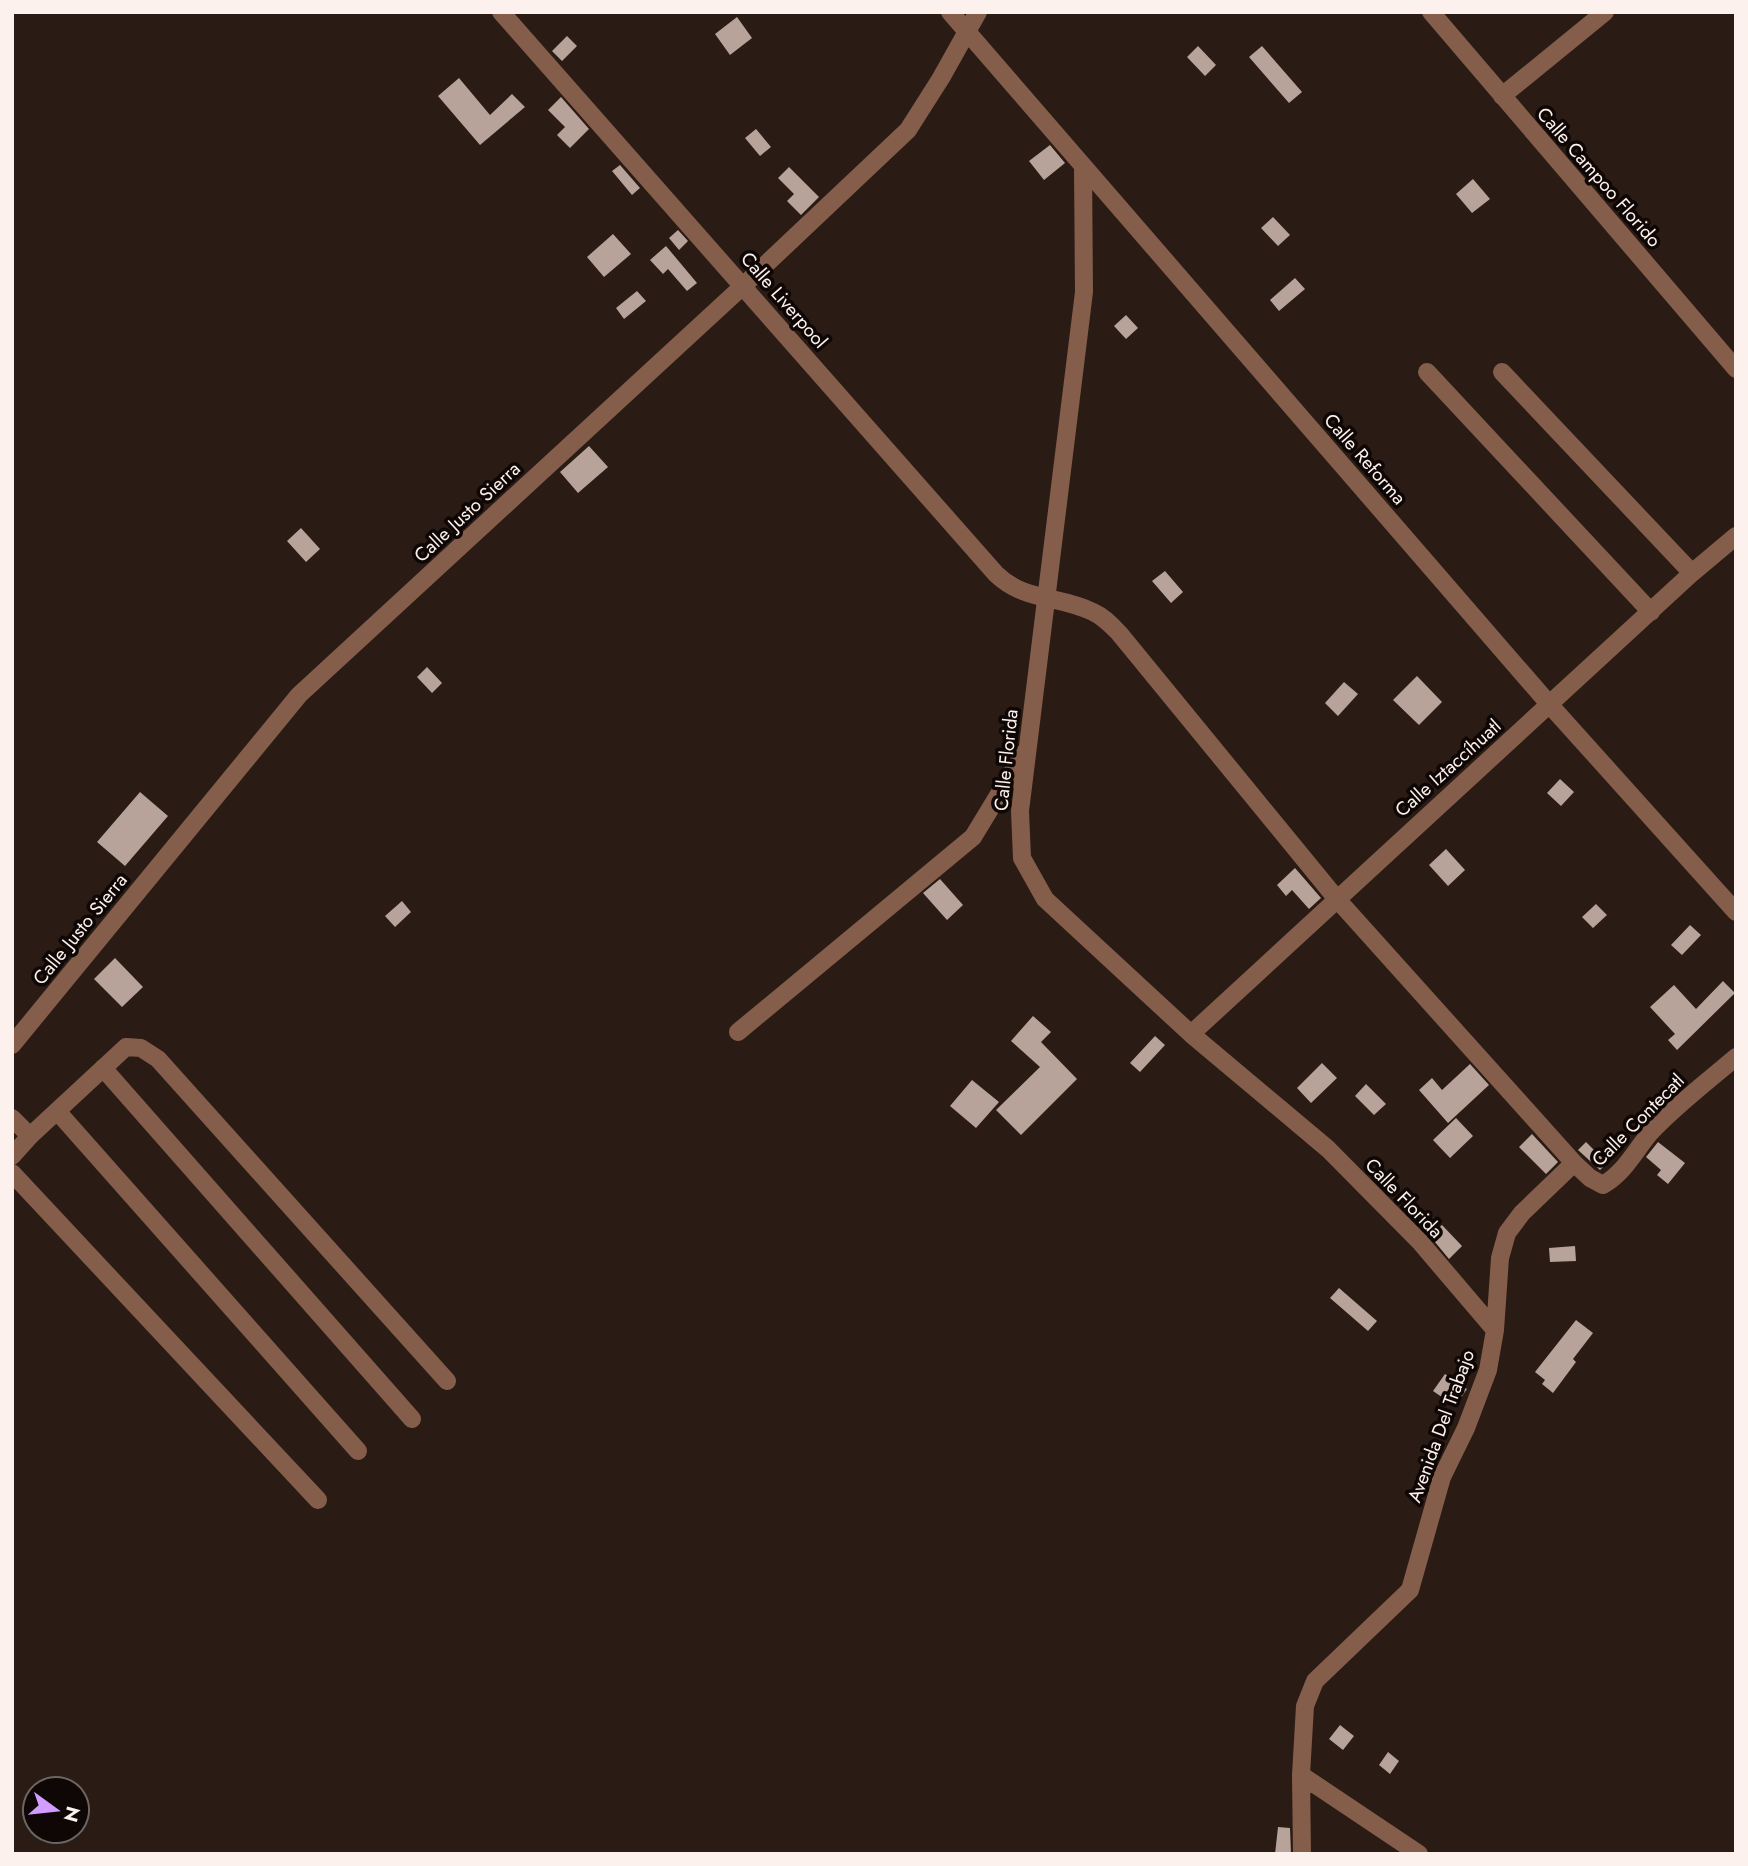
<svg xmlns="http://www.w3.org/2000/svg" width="1748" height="1866" font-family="Jost,sans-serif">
<rect width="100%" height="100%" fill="#2a1b14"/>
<path fill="#b8a39a" d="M737,17L752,38L730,55L715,34Z
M567,36L577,46L562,61L552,51Z
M1198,46L1216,65L1205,76L1187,57Z
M1262,46L1302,92L1289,103L1249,57Z
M459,78L490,115L512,94L525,107L480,145L438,96Z
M561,97L589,129L570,148L557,135L565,127L548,110Z
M756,129L771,147L760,156L745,138Z
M1050,145L1065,163L1044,180L1029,161Z
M620,165L640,188L632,195L612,171Z
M789,167L819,197L801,215L787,201L794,194L778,178Z
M1473,179L1490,199L1472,213L1456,194Z
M1273,217L1290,235L1278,246L1261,228Z
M678,230L688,241L679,250L669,238Z
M613,234L631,254L604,277L587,257Z
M666,246L697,283L687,291L668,269L663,274L650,260Z
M1295,278L1305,289L1279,311L1270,300Z
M637,291L646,301L624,319L616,308Z
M1126,315L1138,328L1126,339L1114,326Z
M589,446L608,467L578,493L560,472Z
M301,528L320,549L306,562L287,541Z
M1165,571L1183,592L1171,603L1152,581Z
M427,667L442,683L432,693L417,677Z
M1417,676L1442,702L1419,725L1393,700Z
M1344,682L1358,694L1338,716L1325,703Z
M1560,779L1574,792L1561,806L1547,793Z
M140,792L168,816L125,866L97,842Z
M1446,849L1465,870L1448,886L1429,865Z
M1295,868L1321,898L1309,909L1292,890L1286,896L1277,885Z
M940,879L963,905L947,920L923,893Z
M402,901L411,912L395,927L385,916Z
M1596,904L1607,915L1593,928L1582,917Z
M1690,925L1701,935L1682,955L1671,945Z
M115,958L143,987L122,1007L94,979Z
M1723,981L1735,993L1677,1050L1668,1040L1675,1034L1650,1007L1674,985L1696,1009Z
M1033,1016L1051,1032L1041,1042L1077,1079L1021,1135L996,1110L1040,1067L1011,1041Z
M1155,1036L1165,1045L1140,1072L1130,1063Z
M1322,1063L1337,1078L1311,1103L1297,1088Z
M1470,1064L1489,1085L1448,1123L1419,1090L1432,1078L1442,1090Z
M972,1080L999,1102L976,1128L950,1106Z
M1366,1084L1386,1104L1374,1115L1355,1096Z
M1456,1118L1473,1136L1450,1158L1433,1140Z
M1532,1134L1558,1162L1546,1174L1519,1147Z
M1586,1142L1607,1163L1600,1170L1578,1150Z
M1658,1142L1685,1163L1668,1184L1657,1175L1661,1170L1646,1157Z
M1442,1225L1462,1246L1449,1259L1430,1236Z
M1575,1246L1576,1261L1550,1262L1549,1248Z
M1339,1288L1377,1321L1368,1331L1330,1298Z
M1576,1320L1593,1333L1573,1359L1576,1362L1553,1393L1542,1384L1545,1380L1535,1372Z
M1445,1374L1467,1389L1455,1406L1433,1391Z
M1340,1725L1354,1736L1343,1750L1329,1739Z
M1388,1752L1399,1761L1390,1774L1379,1765Z
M1278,1827L1290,1828L1291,1854H1275Z"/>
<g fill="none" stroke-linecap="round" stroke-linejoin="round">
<path stroke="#845e4b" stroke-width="18" d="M501,12L996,574C1025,602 1059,595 1093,612C1104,617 1111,625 1119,633L1336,898L1574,1163L1590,1178L1603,1185C1625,1172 1634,1152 1650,1133C1676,1105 1707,1082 1736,1057
M950,12L1549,704L1736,912
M1431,12L1736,369
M1502,96L1605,12
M1083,166L1084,292L1020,811L1022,858L1045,899L1191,1034L1328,1149L1420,1242L1495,1330
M1427,372L1651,612
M1502,372L1692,573
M738,1032L973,837L1024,753
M1191,1034L1692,573L1736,536
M12,1045L299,695L744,285L908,130L941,78L978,12
M103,1068L412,1419
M57,1111L358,1451
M12,1118L30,1136
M12,1156L30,1136L126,1047L141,1048L158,1059L447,1381
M12,1173L318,1500
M1301,1775L1419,1854
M1302,1854L1301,1775L1305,1706L1315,1681L1410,1590L1442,1477L1466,1428L1488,1370L1495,1330L1500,1258L1507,1233L1522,1213L1574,1163"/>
</g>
<g text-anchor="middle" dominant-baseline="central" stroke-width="7" stroke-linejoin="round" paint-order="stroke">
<g font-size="19" fill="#fcf1ec" stroke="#0e0705">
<text transform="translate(1599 177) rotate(49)">Calle Campoo Florido</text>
<text transform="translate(784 300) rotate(49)">Calle Liverpool</text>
<text transform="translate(1365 459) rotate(49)">Calle Reforma</text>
<text transform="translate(467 512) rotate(-43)">Calle Justo Sierra</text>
<text transform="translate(1006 760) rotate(-84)">Calle Florida</text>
<text transform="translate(1448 768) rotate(-42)">Calle Iztaccíhuatl</text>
<text transform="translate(80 929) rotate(-51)">Calle Justo Sierra</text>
<text transform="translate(1638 1120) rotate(-45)">Calle Contecatl</text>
<text transform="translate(1404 1198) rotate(46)">Calle Florida</text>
<text transform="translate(1441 1426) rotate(-70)">Avenida Del Trabajo</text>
</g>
</g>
<rect width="1748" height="1866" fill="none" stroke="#fcf1ec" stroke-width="28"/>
<g transform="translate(56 1810) rotate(105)"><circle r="33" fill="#0e0705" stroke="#6d6561" stroke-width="2"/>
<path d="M0-5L12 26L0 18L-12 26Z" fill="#d19dfe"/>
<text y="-10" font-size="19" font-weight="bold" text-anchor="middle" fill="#fcf1ec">N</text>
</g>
</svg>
